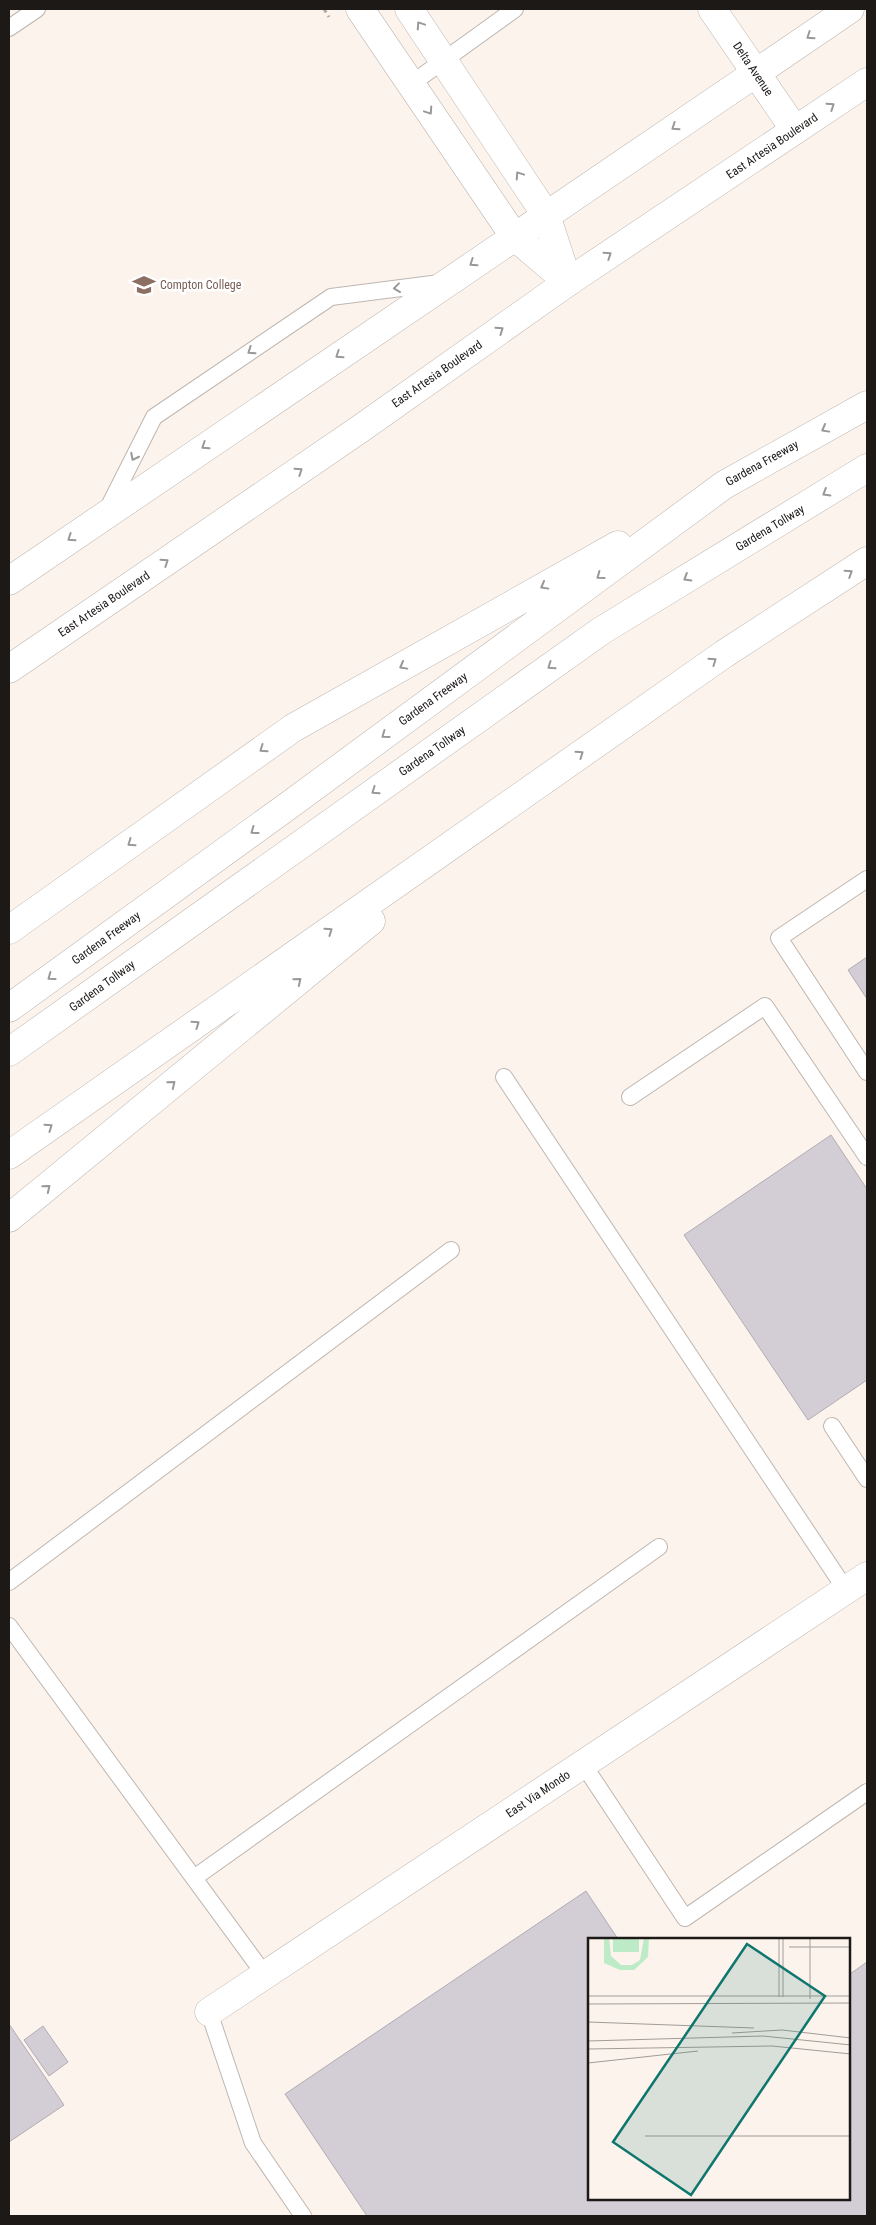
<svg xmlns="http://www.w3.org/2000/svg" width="876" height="2225" font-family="'Roboto Condensed',sans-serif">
<rect width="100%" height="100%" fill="#fcf3ed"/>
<path fill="#d3ced6" stroke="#b1acb4" d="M867,957V999L848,970Z
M831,1135L867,1189V1380L808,1420L684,1235Z
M586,1891L618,1939H590V2199H850V1974L867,1962V2216H367L285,2094Z
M9,2024L64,2105L9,2142Z
M43,2026L68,2062L49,2076L24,2040Z"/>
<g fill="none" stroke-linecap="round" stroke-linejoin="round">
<defs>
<path id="lane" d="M9,28L37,9
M411,84L515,9
M106,512L154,417L331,297L440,283
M867,879L779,938L867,1072
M504,1077L846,1590
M630,1097L765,1006L867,1157
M832,1426L867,1479
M9,1582L451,1250
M9,1626L265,1975
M583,1764L685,1918L867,1792
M194,1878L659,1547
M209,2012L253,2143L303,2216"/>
<path id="street" d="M360,9L514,236L568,282
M409,9L546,215L568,282
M712,9L795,130
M209,2012L867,1576"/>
<path id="primary" d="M9,581L850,9
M9,669L360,429L568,282L867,82"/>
<path id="highway" d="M9,930L293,728L618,545
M9,1008L292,803L724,485L867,405
M9,1052L601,631L867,468
M9,1155L724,654L867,561
M9,1218L371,921"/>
</defs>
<use href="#lane" stroke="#beb6b0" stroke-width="18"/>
<use href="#street" stroke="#beb6b0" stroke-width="29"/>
<use href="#primary" stroke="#beb6b0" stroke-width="29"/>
<use href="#highway" stroke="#beb6b0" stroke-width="29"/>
<path stroke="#afa8a4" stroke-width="3" stroke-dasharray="4 4" stroke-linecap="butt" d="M324,9L329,17"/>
<use href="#lane" stroke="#fff" stroke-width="16"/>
<use href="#street" stroke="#fff" stroke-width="28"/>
<use href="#primary" stroke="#fff" stroke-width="28"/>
<use href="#highway" stroke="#fff" stroke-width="28"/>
</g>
<defs><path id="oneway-chevron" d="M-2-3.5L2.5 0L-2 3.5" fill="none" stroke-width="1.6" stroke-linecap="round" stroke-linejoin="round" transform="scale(1.25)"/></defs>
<g stroke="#999897">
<use href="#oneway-chevron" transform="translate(420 25) rotate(-124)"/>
<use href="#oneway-chevron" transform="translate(810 36) rotate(146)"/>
<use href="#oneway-chevron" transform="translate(831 106) rotate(-34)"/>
<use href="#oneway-chevron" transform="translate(429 111) rotate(56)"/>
<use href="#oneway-chevron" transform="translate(675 127) rotate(146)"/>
<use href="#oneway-chevron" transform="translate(519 175) rotate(-124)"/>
<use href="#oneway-chevron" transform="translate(608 255) rotate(-34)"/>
<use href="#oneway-chevron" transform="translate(473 263) rotate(146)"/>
<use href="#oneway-chevron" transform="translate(397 288) rotate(173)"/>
<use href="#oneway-chevron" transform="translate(500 330) rotate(-35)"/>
<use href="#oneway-chevron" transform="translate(251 351) rotate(146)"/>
<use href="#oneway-chevron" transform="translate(339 355) rotate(146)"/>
<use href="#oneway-chevron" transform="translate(825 429) rotate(151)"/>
<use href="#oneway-chevron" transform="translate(205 446) rotate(146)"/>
<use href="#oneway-chevron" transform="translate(134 457) rotate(117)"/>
<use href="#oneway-chevron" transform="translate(299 471) rotate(-34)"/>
<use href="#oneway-chevron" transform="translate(826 493) rotate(149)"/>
<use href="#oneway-chevron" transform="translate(71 538) rotate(146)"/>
<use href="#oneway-chevron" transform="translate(165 562) rotate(-34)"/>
<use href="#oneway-chevron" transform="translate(849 573) rotate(-33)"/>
<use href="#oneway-chevron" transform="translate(600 576) rotate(144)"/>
<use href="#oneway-chevron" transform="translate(687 578) rotate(149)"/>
<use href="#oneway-chevron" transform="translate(544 586) rotate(151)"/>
<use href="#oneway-chevron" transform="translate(713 661) rotate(-35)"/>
<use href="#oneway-chevron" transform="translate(403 666) rotate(151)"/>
<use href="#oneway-chevron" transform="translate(551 666) rotate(145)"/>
<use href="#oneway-chevron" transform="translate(385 735) rotate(144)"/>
<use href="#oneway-chevron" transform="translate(263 749) rotate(145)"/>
<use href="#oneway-chevron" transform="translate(580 754) rotate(-35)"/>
<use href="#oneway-chevron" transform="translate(375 791) rotate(145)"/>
<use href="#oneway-chevron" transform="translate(254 831) rotate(144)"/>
<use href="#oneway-chevron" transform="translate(131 843) rotate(145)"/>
<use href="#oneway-chevron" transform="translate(329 931) rotate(-35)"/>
<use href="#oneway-chevron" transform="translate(51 977) rotate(144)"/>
<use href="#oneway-chevron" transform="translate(298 981) rotate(-39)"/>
<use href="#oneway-chevron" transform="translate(196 1024) rotate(-35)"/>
<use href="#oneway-chevron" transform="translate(172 1084) rotate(-39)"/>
<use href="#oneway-chevron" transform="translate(49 1127) rotate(-35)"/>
<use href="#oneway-chevron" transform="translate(47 1188) rotate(-39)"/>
</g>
<defs>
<symbol id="university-bare" viewBox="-9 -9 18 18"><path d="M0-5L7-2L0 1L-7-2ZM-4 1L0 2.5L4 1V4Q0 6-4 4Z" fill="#8d6e63" stroke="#fff" stroke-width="2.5" paint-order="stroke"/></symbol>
</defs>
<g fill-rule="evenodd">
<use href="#university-bare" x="128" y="269" width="32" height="32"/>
</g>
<g text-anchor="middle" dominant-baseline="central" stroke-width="5" stroke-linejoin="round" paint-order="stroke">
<g font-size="12" fill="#1c1917" stroke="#fff">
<text transform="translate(753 69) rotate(56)">Delta Avenue</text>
<text transform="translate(772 146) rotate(-34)">East Artesia Boulevard</text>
<text transform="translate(437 374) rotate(-35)">East Artesia Boulevard</text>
<text transform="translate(762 463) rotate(-29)">Gardena Freeway</text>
<text transform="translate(770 528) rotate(-31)">Gardena Tollway</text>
<text transform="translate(104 604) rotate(-34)">East Artesia Boulevard</text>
<text transform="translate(433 699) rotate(-36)">Gardena Freeway</text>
<text transform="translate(432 751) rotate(-35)">Gardena Tollway</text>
<text transform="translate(106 938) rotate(-36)">Gardena Freeway</text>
<text transform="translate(102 986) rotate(-36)">Gardena Tollway</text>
<text transform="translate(538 1794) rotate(-34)">East Via Mondo</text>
</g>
<g font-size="12" fill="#785e54" stroke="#fff" text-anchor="start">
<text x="160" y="285">Compton College</text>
</g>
</g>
<g transform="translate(588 1938)">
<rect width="262" height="262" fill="#fcf3ed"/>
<path d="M16,0H21L23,18L33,27H44L52,22L56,0H61L60,19L46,32H32L16,25ZM25,0H51V14H25Z" fill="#beebc7"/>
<path fill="none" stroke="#a29c97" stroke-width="1" d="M191,0V59M222,0V61M201,9H263M0,58H263M195,59V0M0,66L263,65M0,84L166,90M144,95L194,92L263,100M0,103L175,98L263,107M0,111L184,108L263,116M0,125L110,113M57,198H263"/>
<path fill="#0f766e" fill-opacity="0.15" stroke="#0f766e" stroke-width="2.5" d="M159,6L237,58L103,257L25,204Z"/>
<rect width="262" height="262" fill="none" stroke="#1c1917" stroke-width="2.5"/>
</g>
<rect width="876" height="2225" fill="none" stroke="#1c1917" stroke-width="20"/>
</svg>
